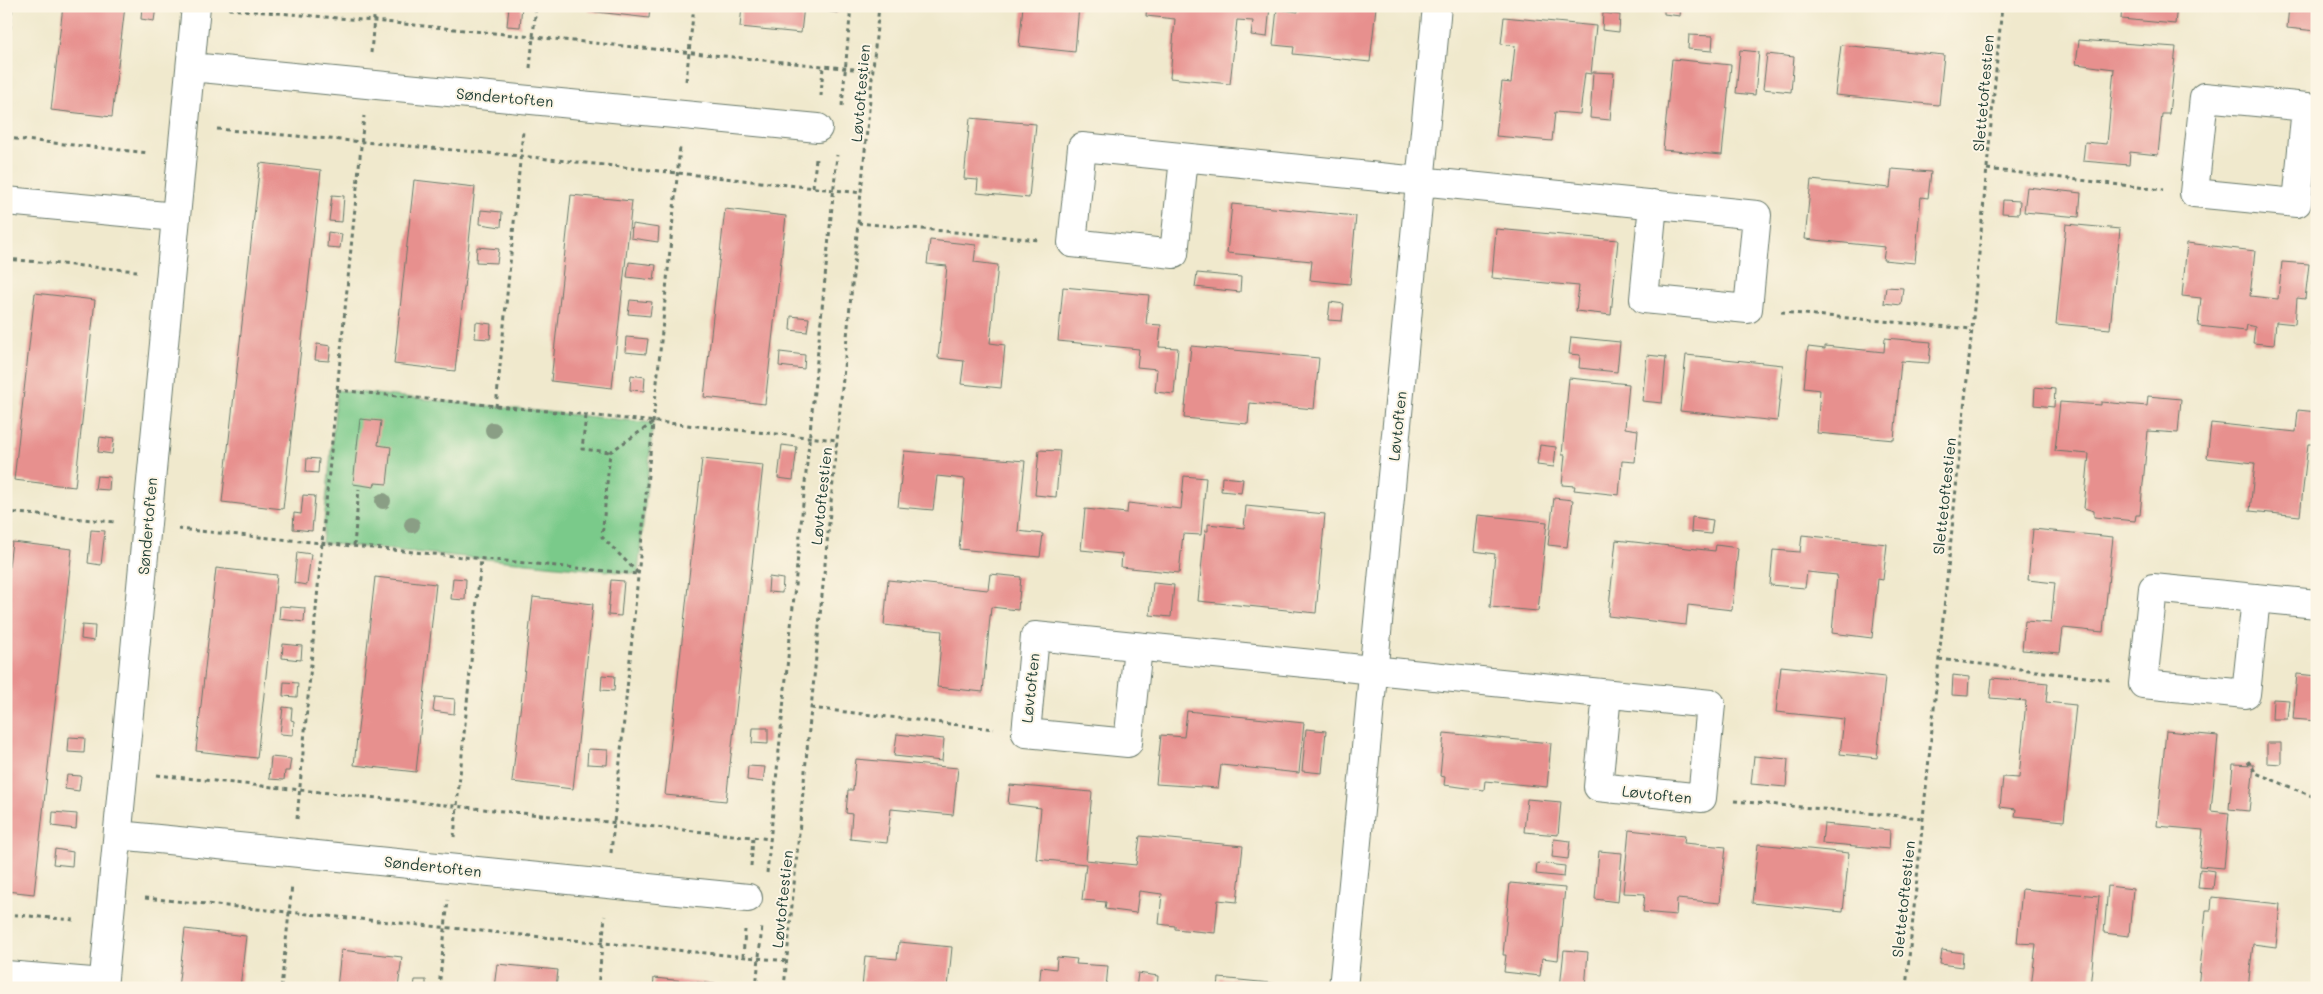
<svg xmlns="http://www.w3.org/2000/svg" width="2323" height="994" font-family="Mali,sans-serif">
<rect width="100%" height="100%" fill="#fcf5e5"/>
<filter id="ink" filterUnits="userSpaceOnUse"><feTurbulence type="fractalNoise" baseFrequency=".02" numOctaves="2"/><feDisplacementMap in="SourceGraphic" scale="10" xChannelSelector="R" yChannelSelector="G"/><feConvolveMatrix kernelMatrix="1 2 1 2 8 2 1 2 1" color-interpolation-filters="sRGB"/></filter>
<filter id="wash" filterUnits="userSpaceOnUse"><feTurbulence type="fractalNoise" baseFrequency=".0096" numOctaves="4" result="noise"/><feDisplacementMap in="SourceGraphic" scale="20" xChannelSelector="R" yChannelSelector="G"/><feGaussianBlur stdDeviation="1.12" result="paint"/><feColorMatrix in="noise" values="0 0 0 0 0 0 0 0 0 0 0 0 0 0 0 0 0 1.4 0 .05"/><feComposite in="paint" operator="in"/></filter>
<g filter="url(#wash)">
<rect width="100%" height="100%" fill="#f0e9cd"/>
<path fill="#7aca8a" stroke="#4c845f" d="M337,390L653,423L638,574L322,543Z"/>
<g id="blocks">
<path fill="#e7908e" d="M63,6H125L112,117L51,110Z
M142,6L156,7L154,21L141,19Z
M509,6H522L520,27L507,26Z
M588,6H650L649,18L588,11Z
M742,6H804L801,33L740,27Z
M825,6H839L838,13L824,11Z
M1023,6H1079L1075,52L1019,46Z
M1147,6H1270L1267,37L1251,35L1253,21L1237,20L1230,84L1170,78L1175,19L1146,16Z
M1298,6L1376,7L1370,62L1293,54L1294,47L1273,45L1277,9L1298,12Z
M1664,6H1681L1680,16L1664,14Z
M2122,6H2177L2175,24L2121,19Z
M2289,6H2317V31L2287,28Z
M1603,13L1620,15L1619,32L1602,30Z
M1504,17L1596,26L1591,74L1585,73L1580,114L1555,112L1552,141L1496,136L1502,82L1511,83L1515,46L1501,44Z
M1689,35L1713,36L1712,51L1688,49Z
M2079,40L2176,47L2169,114H2162L2158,155L2130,152L2129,165L2083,161L2085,142L2107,144L2114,69L2076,64Z
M1841,45L1944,55L1939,105L1835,95Z
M1740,50L1759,52L1755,95L1736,93Z
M1767,54L1794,57L1791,92L1763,89Z
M1672,59L1731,65L1722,155L1663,150Z
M1593,72L1614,73L1610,120L1590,118Z
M970,118L1036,124L1029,198L977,193L978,180L964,179Z
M260,163L321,170L283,509L222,502Z
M1892,169L1931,172L1928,198L1921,197L1915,263L1883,260L1885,247L1805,239L1811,180L1890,188Z
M414,180L475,187L455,371L394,364Z
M2027,187L2081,193L2079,217L2024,212Z
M332,195L344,196L342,222L329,221Z
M571,195L632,201L612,388L551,381Z
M2003,200L2020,201L2019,214L2002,213Z
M1232,204L1356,216L1350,284L1310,280L1312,261L1227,253Z
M725,209L786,216L765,404L704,397Z
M481,210L502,212L501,227L480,224Z
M632,224L659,228L658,242L631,238Z
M2066,224L2120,229L2110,329L2056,324Z
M1496,229L1618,240L1611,315L1576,311L1579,286L1492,278Z
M328,232L342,234L340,248L327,247Z
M930,240L976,245L974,262L998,265L990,343L1005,345L1001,388L961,384L964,361L938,358L947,266L927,264Z
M2187,243L2255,251L2250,296L2278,299L2282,262L2309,264L2305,299L2297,298L2295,324L2276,322L2274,345L2253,343L2255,327L2247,325L2246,331L2198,326L2201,298L2182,296Z
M477,247L499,249L497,263L476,262Z
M629,262L656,265L654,280L627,277Z
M1197,273L1241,277L1240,292L1195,287Z
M1063,287L1149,295L1146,324L1161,325L1159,347L1178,348L1174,394L1155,392L1157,369L1137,367L1139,349L1058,341Z
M1886,287L1903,288L1901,305L1884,303Z
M35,293L95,300L75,487L14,480Z
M630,300L652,302L650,316L628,314Z
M1330,302L1344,304L1342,321L1328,320Z
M2315,313H2317V347L2312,346Z
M791,316L809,318L807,332L790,330Z
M476,322L491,324L490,339L475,338Z
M626,337L648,339L646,354L625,352Z
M1571,337L1620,342L1617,372L1579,368L1580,355L1569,354Z
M1885,338L1931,342L1929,363L1901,361L1894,440L1817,433L1820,390L1804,388L1808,347L1825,349V346L1884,352Z
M317,344L331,346L329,361L315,360Z
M1191,346L1319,358L1314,409L1250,403L1248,424L1184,418Z
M780,352L805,355L804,369L779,366Z
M1647,355L1666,357L1662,403L1642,401Z
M1686,355L1783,365L1777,421L1680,411Z
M631,375L645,377L644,391L630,390Z
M1569,378L1629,384L1625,428L1638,430L1635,462L1622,461L1619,495L1574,490L1575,486L1562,485L1565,455H1562Z
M2035,387L2055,389L2054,407L2034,405Z
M2148,396L2181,399L2178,433L2148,431L2140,515H2136L2135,521L2094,517V511L2084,508L2089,454L2055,451L2060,402L2101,405V402L2147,406Z
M2298,410L2317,412V444H2308L2300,516L2250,511L2255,463L2207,458L2211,423L2296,432Z
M360,419L381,421L378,445L391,447L387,484L375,483L374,487L353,484Z
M100,437L114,439L112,454L98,452Z
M782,445L797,447L793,480L778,478Z
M1540,445L1556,447L1554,467L1537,465Z
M1039,450L1060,451L1056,497L1035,495Z
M904,451L1025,461L1018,531L1043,534L1040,557L959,549L965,479L937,476L933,510L898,507Z
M307,458L319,459L318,473L306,472Z
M702,459L763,465L726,801L665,795Z
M97,476L110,477L109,490L95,489Z
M1184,476L1206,478L1201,535L1183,534L1179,573L1121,567L1122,554L1081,550L1085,509L1127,513L1128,503L1181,509Z
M1222,477L1243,479L1241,493L1221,491Z
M303,495L315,496L312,531L293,529L294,513L301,514Z
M1554,498L1573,500L1567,547L1548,545Z
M1246,506L1325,514L1316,613L1198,601L1205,531H1208V524L1244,528Z
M1478,515L1547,522L1538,611L1490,607L1495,554L1474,551Z
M1692,517L1713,520L1711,534L1691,532Z
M2033,529L2113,537L2103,632L2063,628L2060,653L2022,650L2025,621L2051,623L2055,583L2028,580Z
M91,530L105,531L101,565L88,563Z
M1802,535L1887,544L1883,580L1878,579L1872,638L1832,633L1837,575L1807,572L1805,588L1770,585L1773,550L1800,552Z
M1616,540L1715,551L1716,545L1738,548L1732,610L1688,605L1686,625L1608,616Z
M12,542L72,549L34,894L6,891V590Z
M297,552L311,554L307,585L294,583Z
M216,568L277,575L257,758L196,751Z
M990,574L1021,577L1018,610L991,607L983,692L937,687L942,631L884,625L888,580L988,590Z
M375,577L436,584L416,772L354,765Z
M769,577L783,579L782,593L768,592Z
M453,578L466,579L465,600L451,599Z
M611,580L624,581L621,616L608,615Z
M1153,583L1174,585L1171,617L1150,615Z
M533,597L593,604L573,789L512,782Z
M280,606L305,608L304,622L279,619Z
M82,625L95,626L94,641L81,639Z
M283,644L302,646L301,660L282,658Z
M1781,666L1885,677L1877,758L1840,754L1844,719L1776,712Z
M2297,674L2317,676V721L2293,719Z
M602,675L615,676L614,691L601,690Z
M1953,675L1969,677L1968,696L1952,695Z
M1992,678L2048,683L2046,702L2076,705L2064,821L2015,816L2016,809L2000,807L2003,777L2019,778L2026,701L1990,698Z
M284,682L298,683L297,697L283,696Z
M435,697L455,699L454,714L433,711Z
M2273,699L2289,700L2287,719H2272Z
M283,707L292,708L291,720L294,721L293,735L280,734Z
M1187,711L1304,723L1299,773L1221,765L1218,788L1156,784L1161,735L1184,737Z
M753,728H768V744L752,743Z
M1306,729L1326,731L1322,773L1302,771Z
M2166,731L2218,736L2211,811L2229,813L2224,868L2199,866L2203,830L2157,826Z
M1444,733L1551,743L1547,787L1485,781L1484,790L1444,785L1445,777L1440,776Z
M897,734L944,739L942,761L894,756Z
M69,737L85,738L84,753L68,752Z
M2267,743H2281V764L2267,763Z
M588,749L608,750L607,765L587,764Z
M1754,756L1788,759L1786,787L1751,784Z
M271,757L291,759L289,771H285L284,780L269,779Z
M856,759L958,768L953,815L891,809L887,843L850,839L852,814L846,813L848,790H853Z
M2233,764L2254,765L2249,811L2229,809Z
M748,766L765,767L763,782L747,780Z
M67,775L81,776L79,791L65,789Z
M1010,785L1092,792L1086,860L1136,865L1140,836L1243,846L1237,902L1218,900L1215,933L1175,929V926L1159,924L1162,894L1139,891L1136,913L1105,909L1106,902L1082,900L1086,864L1036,859L1041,808L1008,804Z
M1527,799L1561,802L1558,835L1524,832Z
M53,812L77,814L76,829L52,826Z
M1824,824L1890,830L1889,849L1822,843Z
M1629,830L1685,836L1684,843L1726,847L1720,903L1677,899L1676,915L1643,912L1645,894L1623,893Z
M1554,839L1570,841L1568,859L1552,857Z
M1758,844L1849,853L1843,912L1752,903Z
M55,849L73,852L72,866L53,864Z
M1599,851L1622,853L1618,902L1595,899Z
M1537,863L1565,866L1564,877L1536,874Z
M2200,869L2215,871L2213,889L2198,888Z
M1510,883L1565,888L1558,960L1542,958L1540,976L1504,972L1506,955H1503Z
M2108,886L2133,889L2129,936L2104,933Z
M2022,889L2099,896L2090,988H2031L2036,944L2017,943Z
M2212,897L2280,904L2276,947L2253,944L2248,988H2198L2206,910H2211Z
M185,929L246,936L240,988H178Z
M899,942L952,947L948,988H862L865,956L897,959Z
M341,950L402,957L398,988H337Z
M1564,950L1588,952L1585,988H1560Z
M1942,950L1963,953L1962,967L1940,964Z
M1057,957L1077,959L1076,964L1108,966L1106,988H1039L1041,967L1056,969Z
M497,964L558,970L556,988H494Z
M1138,973L1158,976L1157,988H1136Z
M654,978L715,984V988H653Z
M1219,978L1280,984V988H1218Z
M415,980H426V988H414Z"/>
</g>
</g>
<g filter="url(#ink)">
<use href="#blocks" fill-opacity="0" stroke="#68796a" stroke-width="1"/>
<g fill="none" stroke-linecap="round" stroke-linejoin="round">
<defs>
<path id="street" d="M191,67L818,128
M2306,107L2297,203L2194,193L2204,97L2317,108
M1184,158L1174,254L1072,243L1082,147L1757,215L1748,309L1644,299L1653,204
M6,201L176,217
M2256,598L2246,694L2143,684L2153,588C2208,593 2262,599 2317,604
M1138,647L1128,743L1026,733L1035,636L1711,704L1702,798L1598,787L1607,694
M118,835L748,898
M6,975L104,983
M103,988L196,6
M1343,988L1437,6"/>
</defs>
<use href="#street" stroke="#68796a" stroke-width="30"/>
<path stroke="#68796a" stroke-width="3" stroke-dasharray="4 4" stroke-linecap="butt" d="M229,9L374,21L873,71
M371,53L375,6
M530,68L536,6
M6,69L12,6
M686,81L694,6
M821,96L823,66
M842,106L851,6
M217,129L521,156L862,193
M6,138L149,153
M1987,169L2163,190
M813,187L816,159
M858,223L1039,240
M6,259L137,271
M1781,312L1972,329
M337,390L837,440
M496,407L523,131
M586,416L582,449L610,452
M6,512L115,522
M178,529L638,574
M354,546L359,489
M638,573L602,537L610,452L653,423
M1939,659L2110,680
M811,708L994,729
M2248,761L2256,773L2317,798
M157,775L771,839
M1734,801L1923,818
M297,819L322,543L364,116
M454,837L481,559
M611,853L680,147
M751,866L753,837
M767,873L837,155
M145,898L787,961
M6,914L74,920V922
M743,957L745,930
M281,988L292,885
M439,988L448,900
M598,988L605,916
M756,988L762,926
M784,988L879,6
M1906,988L1972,329L2002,6"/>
<use href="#street" stroke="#fff" stroke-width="28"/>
</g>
<g fill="#8a9e85">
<circle cx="493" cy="430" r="8"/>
<circle cx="383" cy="501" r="8"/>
<circle cx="412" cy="525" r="8"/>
</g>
</g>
<g text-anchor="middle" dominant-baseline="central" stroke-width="4" stroke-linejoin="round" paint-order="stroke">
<g font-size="15" fill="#1f3d34" stroke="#fcf5e5">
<text transform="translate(860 93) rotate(-85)">Løvtoftestien</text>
<text transform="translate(1983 93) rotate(-85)">Slettetoftestien</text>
<text transform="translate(505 97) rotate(5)">Søndertoften</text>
<text transform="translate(1397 426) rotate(-84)">Løvtoften</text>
<text transform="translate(821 496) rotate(-84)">Løvtoftestien</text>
<text transform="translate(1944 496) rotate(-84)">Slettetoftestien</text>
<text transform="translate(147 526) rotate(-85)">Søndertoften</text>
<text transform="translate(1030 688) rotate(-84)">Løvtoften</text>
<text transform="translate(1657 794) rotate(6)">Løvtoften</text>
<text transform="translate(433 866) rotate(6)">Søndertoften</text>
<text transform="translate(782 899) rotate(-84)">Løvtoftestien</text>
<text transform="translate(1903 899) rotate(-84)">Slettetoftestien</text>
</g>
</g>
<rect width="2323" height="994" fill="none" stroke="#fcf5e5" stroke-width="25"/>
</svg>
